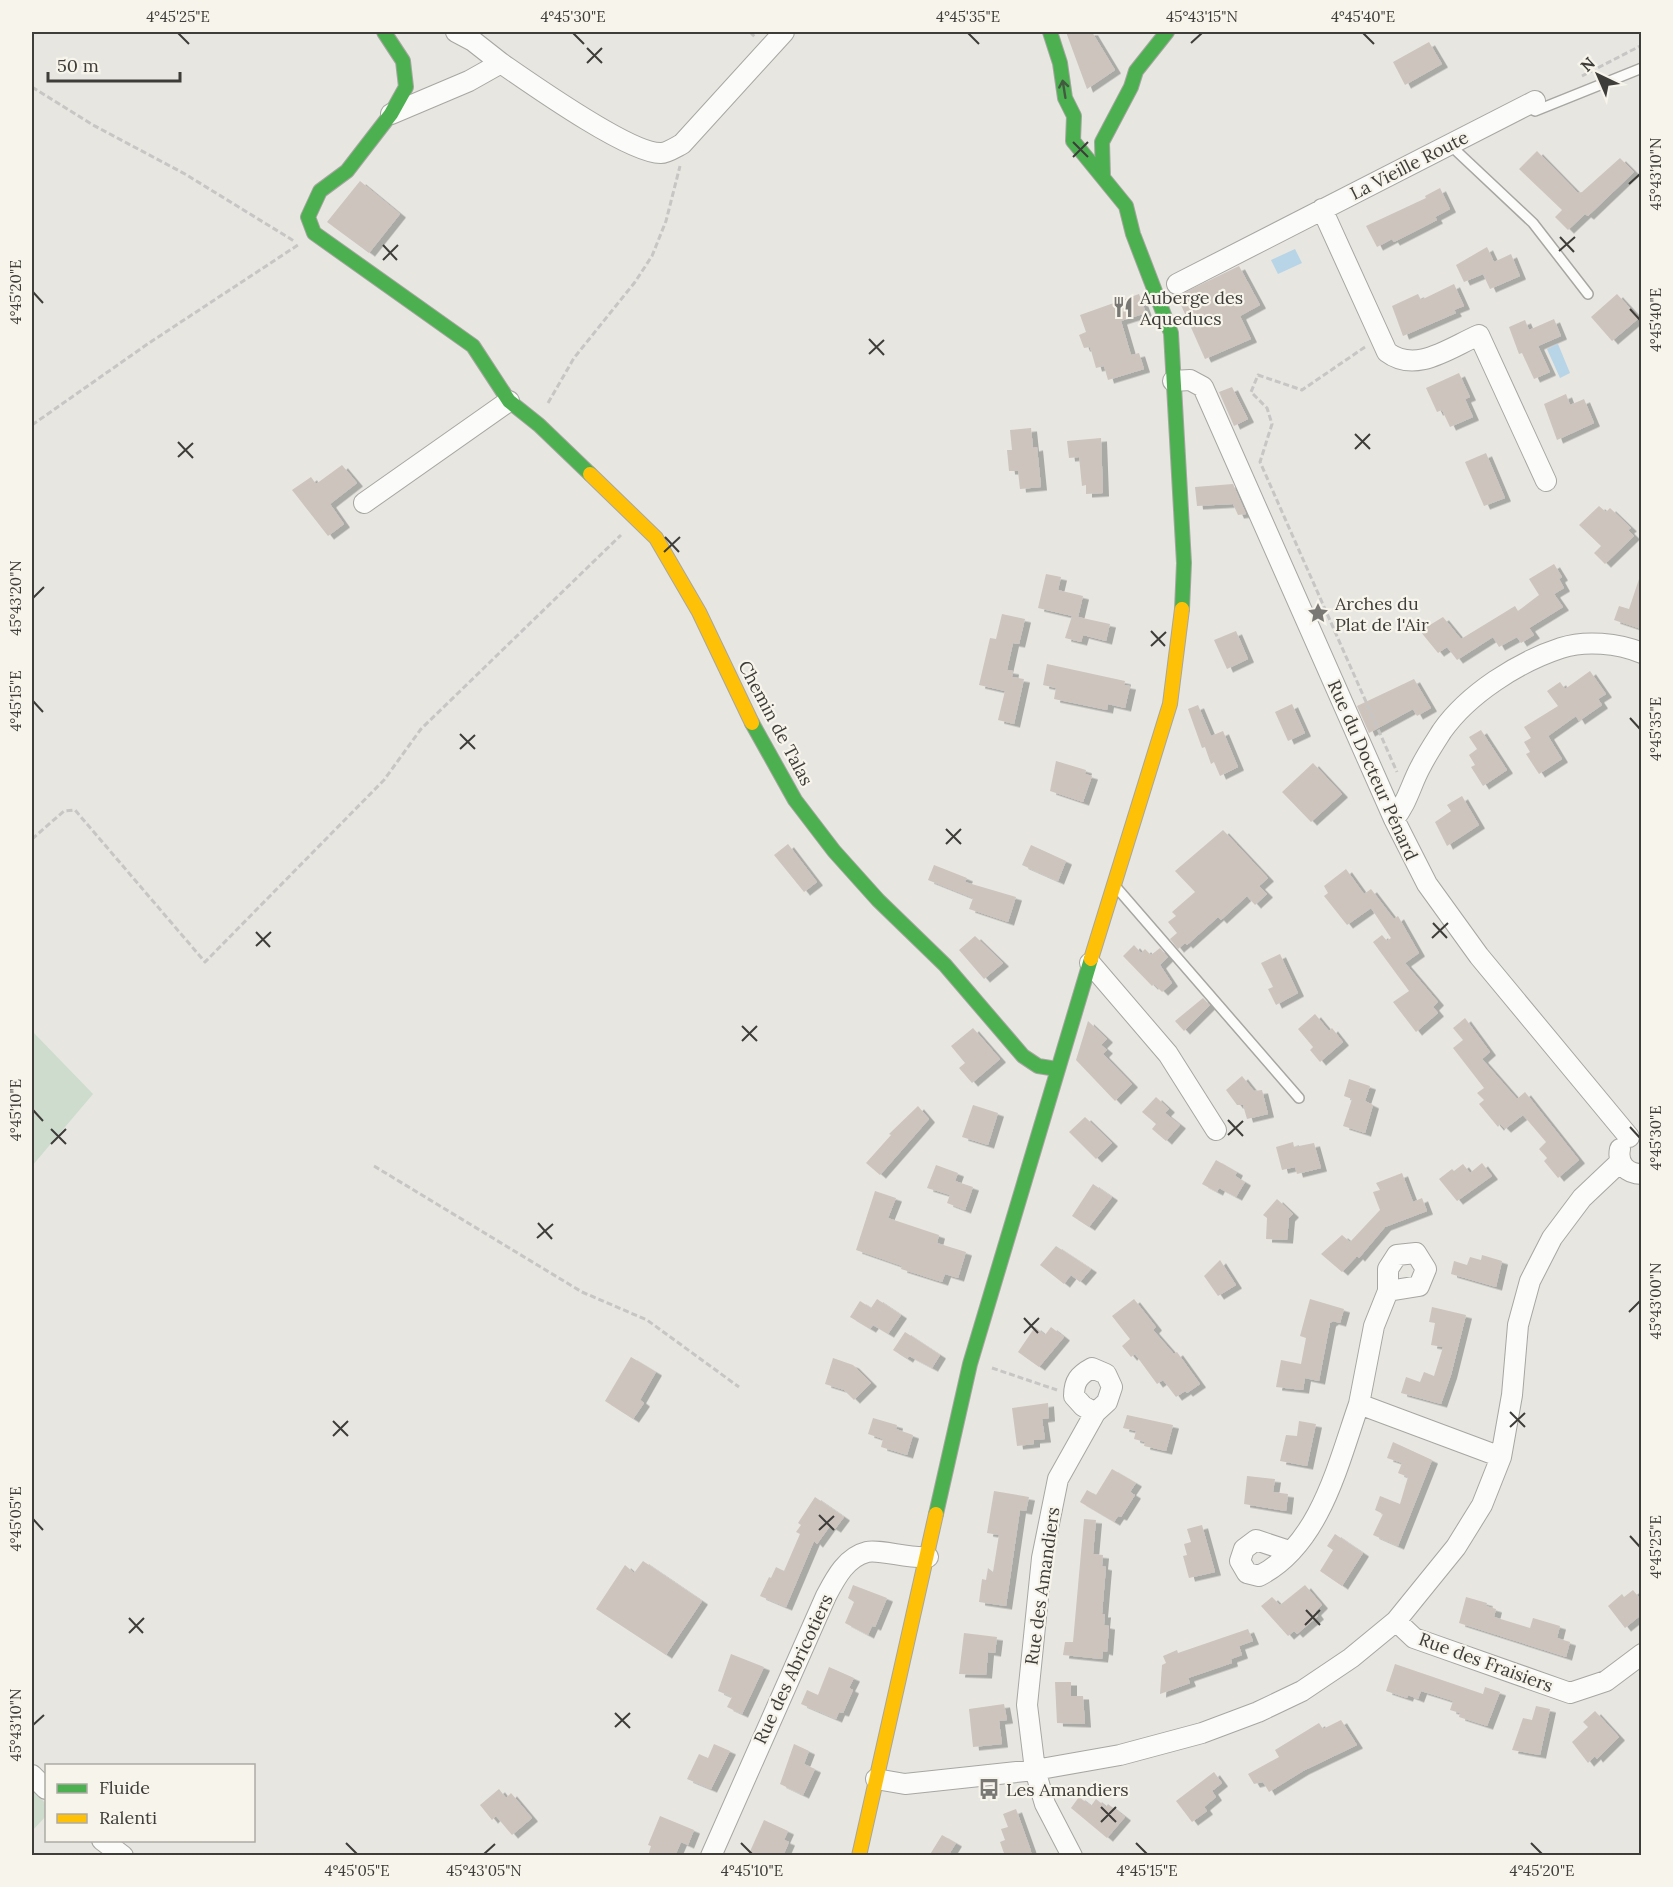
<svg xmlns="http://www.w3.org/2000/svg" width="1673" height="1887" font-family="Lora,serif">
<defs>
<filter id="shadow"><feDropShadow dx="6" dy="3.5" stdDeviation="0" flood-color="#0004"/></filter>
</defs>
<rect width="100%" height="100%" fill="#e7e6e1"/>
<path fill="#cddccd" d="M32,1031L93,1094L32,1166Z
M32,1789L46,1804V1816L32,1831Z"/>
<path fill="#b8d4e7" d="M1295,249L1302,263L1278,274L1271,260Z
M1558,344L1570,373L1560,378L1547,349Z"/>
<path fill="#cdc4be" filter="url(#shadow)" d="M1066,32H1092L1115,70L1087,89Z
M1429,42L1442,64L1405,85L1393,62Z
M1537,151L1578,193L1582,192L1620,158L1634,172L1588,216L1585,214L1568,230L1555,217L1562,210L1519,169Z
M360,181L400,214L369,253L327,222Z
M1440,188L1450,209L1435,217L1437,220L1394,242L1392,239L1377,247L1366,226L1426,198L1425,196Z
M1487,247L1494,262L1511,254L1520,276L1490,289L1483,274L1464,282L1456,265Z
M1239,266L1260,305L1240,316L1251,339L1205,359L1177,296Z
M1454,284L1464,306L1454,310L1456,313L1403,336L1392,306L1418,294L1421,300Z
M1139,294L1146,313L1121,321L1131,355L1139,353L1144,369L1108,380L1104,366L1096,368L1090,347L1084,348L1079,335L1086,332L1080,315Z
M1617,294L1639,318L1612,341L1591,317Z
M1554,319L1561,336L1538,346L1550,372L1534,379L1522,353L1519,354L1509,327L1525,320L1529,330Z
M1459,373L1470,397L1465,399L1473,417L1450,427L1442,410L1437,412L1426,388Z
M1232,387L1248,419L1234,426L1219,392Z
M1566,394L1570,405L1584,399L1594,423L1557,440L1544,404Z
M1031,428L1033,448L1037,447L1041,487L1020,489L1018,471H1009L1007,450H1012L1010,430Z
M1101,438L1103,493L1086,494V485L1082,486L1079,457L1069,458L1067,441Z
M1486,453L1505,498L1484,506L1465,462Z
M342,465L357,483L330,504L344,524L328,536L292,490L311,477L316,484Z
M1233,484L1246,514L1238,515L1233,504L1197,506L1195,487Z
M1599,506L1606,512L1610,508L1631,528L1628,530L1634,536L1605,564L1594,553L1601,546L1579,525Z
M1554,564L1562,577L1559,579L1564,588L1554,594L1563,607L1529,628L1534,635L1521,643L1517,637L1499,647L1493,637L1457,660L1447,647L1438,653L1420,631L1443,617L1461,639L1515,606L1518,611L1539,595L1529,579Z
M1046,574L1061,577L1058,590L1083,596L1078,617L1110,624L1106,641L1083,635L1081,642L1065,638L1072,616L1038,608Z
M1639,579H1641V629L1614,620L1619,606L1629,609Z
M1002,614L1025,619L1019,644L1013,643L1007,670L1013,671L1012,677L1024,679L1014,724L998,720L1005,691L979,685L990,638L996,639Z
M1236,631L1248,659L1227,669L1214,640Z
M1047,664L1125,681L1124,685L1130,686L1125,708L1108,704L1107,710L1054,699L1056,688L1043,685Z
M1590,671L1606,694L1598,699L1602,705L1579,721L1576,716L1548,736L1562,759L1539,774L1526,754L1530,752L1524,742L1531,738L1524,727L1558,706L1547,691L1560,682L1565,689Z
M1414,679L1431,708L1417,716L1413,709L1369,733L1357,706Z
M1292,704L1305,733L1288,741L1275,712Z
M1198,705L1211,736L1223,731L1238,767L1220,776L1214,762L1211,764L1205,747L1202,748L1188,709Z
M1481,730L1507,770L1483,786L1471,767L1475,765L1469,755L1477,749L1469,737Z
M1056,761L1086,770L1085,774L1092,776L1083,802L1050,791Z
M1313,763L1342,794L1311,822L1282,792Z
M1462,796L1479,825L1447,846L1435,822L1451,811L1447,805Z
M1223,830L1268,878L1259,886L1267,894L1255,905L1247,896L1221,920L1218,917L1187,945L1185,943L1178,949L1170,939L1177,933L1168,922L1176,916L1172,912L1195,892L1175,871Z
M788,844L817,882L804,892L774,855Z
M1031,845L1066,861L1058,881L1022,865Z
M934,865L967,878L965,882L1016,897L1008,922L969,909L973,898L928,880Z
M1346,869L1364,894L1371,889L1394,919L1398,916L1419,953L1405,963L1438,1002L1433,1007L1438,1013L1416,1032L1393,1002L1409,991L1373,942L1382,935L1387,941L1391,938L1371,908L1347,925L1324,896L1328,893L1324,886Z
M975,936L1003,963L984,979L959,950Z
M1134,945L1141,953L1145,949L1151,955L1160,948L1168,957L1160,965L1172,983L1162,992L1154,984L1152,986L1123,956Z
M1280,954L1298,993L1276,1005L1268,989L1273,987L1261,963Z
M1203,998L1210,1005L1184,1031L1175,1021Z
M1315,1014L1329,1031L1332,1028L1343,1042L1320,1062L1310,1050L1313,1047L1298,1029Z
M1465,1018L1490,1052L1482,1059L1517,1099L1525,1092L1579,1160L1558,1178L1544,1161L1547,1158L1539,1149L1546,1142L1523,1115L1505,1129L1500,1124L1498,1127L1479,1104L1484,1100L1477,1093L1484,1088L1453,1048L1463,1040L1453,1028Z
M1088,1021L1107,1039L1101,1045L1107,1050L1103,1054L1132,1084L1115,1101L1076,1060Z
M973,1028L1000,1059L972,1083L959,1068L965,1063L951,1046Z
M1242,1076L1254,1091L1262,1090L1268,1114L1247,1119L1243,1105H1237L1226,1090Z
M1349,1079L1370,1086L1365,1101L1373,1105L1365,1133L1343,1126L1352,1099L1344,1096Z
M1156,1097L1169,1109L1165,1113L1180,1125L1166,1141L1152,1129L1156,1124L1142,1112Z
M973,1105L998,1113L988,1145L962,1137Z
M918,1106L929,1119L880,1175L866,1163L891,1135L889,1134Z
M1085,1117L1112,1143L1096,1159L1069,1132Z
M1293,1142L1294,1147L1314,1143L1321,1168L1297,1174L1295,1167L1282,1170L1276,1147Z
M1216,1160L1237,1172L1235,1176L1245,1182L1236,1197L1219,1188L1217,1192L1202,1184Z
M1482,1163L1492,1176L1457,1201L1439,1179L1452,1169L1454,1171L1463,1164L1470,1173Z
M936,1165L958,1173L955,1181L973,1187L965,1210L947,1203L950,1195L927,1188Z
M1402,1173L1413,1202L1422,1198L1427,1211L1385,1227L1359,1258L1357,1256L1342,1272L1321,1254L1342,1235L1350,1242L1380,1210L1373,1192L1380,1190L1376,1183Z
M1093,1184L1112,1197L1089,1227L1072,1216Z
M875,1191L896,1198L888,1218L939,1235L937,1243L966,1252L958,1278L945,1274L942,1282L901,1269L902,1266L856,1250Z
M1277,1199L1293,1214L1289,1218L1287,1240L1266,1239L1267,1218L1263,1215Z
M1056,1246L1091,1269L1080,1282L1071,1275L1064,1284L1040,1265Z
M1482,1255L1502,1261L1496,1287L1451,1274L1454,1261L1467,1265L1470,1257L1481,1260Z
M1220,1260L1236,1285L1218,1296L1204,1276Z
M877,1299L901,1315L888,1334L873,1325L870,1329L850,1317L860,1301L871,1308Z
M1134,1299L1156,1327L1153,1330L1174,1354L1177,1352L1200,1384L1187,1393L1185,1391L1176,1397L1163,1380L1157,1384L1135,1354L1131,1357L1122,1346L1130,1339L1112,1316Z
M1310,1299L1344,1309L1340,1323L1333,1321L1330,1323L1319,1381L1305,1378L1303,1390L1276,1387L1281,1360L1301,1364L1306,1338L1300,1336Z
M1432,1307L1466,1315L1451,1375L1441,1404L1401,1393L1406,1377L1420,1382L1424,1372L1434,1376L1443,1347L1431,1345L1435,1323L1429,1322Z
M1035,1327L1045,1335L1051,1327L1064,1337L1039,1367L1018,1352Z
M905,1332L940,1355L932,1368L909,1356L907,1359L893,1350Z
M631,1357L656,1372L640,1400L644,1403L633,1419L605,1401Z
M833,1358L853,1365L871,1383L854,1400L844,1390L825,1384Z
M1048,1403L1049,1418L1042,1419L1045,1439L1034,1440V1444L1017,1446L1012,1408Z
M1127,1415L1173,1425L1166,1451L1144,1446L1145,1442L1134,1439L1136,1431L1123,1428Z
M873,1418L897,1425L896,1429L913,1435L907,1455L881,1447L883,1439L868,1434Z
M1299,1421L1316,1424L1307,1466L1280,1461L1286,1435L1297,1436Z
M1393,1442L1432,1460L1398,1546L1373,1535L1383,1514L1375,1510L1380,1496L1400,1504L1408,1477L1398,1473L1402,1463L1387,1458Z
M1112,1469L1136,1483L1130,1492L1135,1495L1121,1517L1118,1516L1114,1522L1080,1502L1087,1490L1096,1495Z
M1247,1476L1275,1479L1273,1492L1288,1494L1286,1511L1244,1504Z
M994,1491L1029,1497L1026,1511L1020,1510L1006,1606L979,1602L982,1579L986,1580L988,1568L993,1572L999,1535L987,1533Z
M815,1497L844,1517L835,1529L830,1526L817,1544L814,1541L786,1607L760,1596L769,1577L771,1578L776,1567L784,1571L800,1534L796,1532L801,1525L798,1523Z
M1084,1519L1096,1520L1093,1554L1103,1555L1102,1566L1106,1567L1102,1614H1105L1104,1625L1109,1626L1107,1652L1103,1651L1102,1659L1063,1655L1065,1642H1073Z
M1202,1525L1215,1572L1189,1578L1183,1556L1187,1555L1184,1544L1191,1542L1187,1529Z
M1335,1534L1363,1553L1342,1586L1320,1571L1333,1550L1327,1546Z
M643,1561L702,1601L666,1655L596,1609L625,1565L634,1573Z
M853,1585L887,1598L875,1627L872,1626L868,1635L845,1623L854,1602L848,1598Z
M1305,1585L1322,1605L1315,1612L1318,1616L1297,1634L1294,1631L1288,1636L1261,1606L1272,1597L1280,1605Z
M1633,1590L1641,1600V1615L1625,1628L1608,1606L1622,1594L1624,1597Z
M1466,1597L1487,1603L1486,1606L1496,1609L1494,1617L1530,1628L1533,1618L1560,1626L1557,1638L1570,1642L1566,1657L1459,1623Z
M1248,1629L1253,1641L1239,1646L1242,1655L1231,1659L1232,1663L1188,1678L1190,1683L1160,1694L1162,1665L1166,1663L1163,1656L1177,1650L1178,1653Z
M964,1633L997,1637L995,1653L988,1652L986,1675L959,1674Z
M731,1654L764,1667L742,1714L727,1707L732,1697L718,1691Z
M1395,1664L1483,1694L1485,1687L1500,1692L1487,1726L1459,1717L1460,1713L1450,1710L1453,1701L1421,1691L1418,1699L1408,1695L1407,1698L1386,1691Z
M829,1667L854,1678L849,1688L853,1690L843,1713L839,1712L836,1719L801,1704L807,1690L818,1695Z
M1055,1682H1071V1696H1083L1085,1724L1057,1723Z
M1004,1704L1007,1720L999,1721L1002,1744L973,1747L969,1709Z
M1536,1706L1550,1709L1540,1755L1512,1750L1523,1718L1532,1720Z
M1595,1711L1619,1737L1597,1759L1595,1756L1588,1763L1572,1742L1588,1727L1583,1722Z
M1341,1720L1357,1745L1303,1771L1269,1792L1263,1782L1254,1784L1248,1774L1279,1757L1275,1750L1319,1723L1323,1729Z
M714,1744L730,1751L711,1789L687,1779L699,1754L708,1758Z
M794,1744L809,1751L804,1764L815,1769L803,1795L780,1784Z
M1214,1772L1222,1783L1212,1791L1216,1797L1204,1807L1207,1811L1192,1822L1176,1801Z
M499,1789L506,1798L511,1793L532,1818L512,1835L496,1816L492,1820L480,1805Z
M1079,1797L1091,1806L1096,1799L1106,1807L1108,1804L1125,1817L1107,1838L1071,1808Z
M1016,1809L1030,1848L1032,1856H1005L1000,1842L1005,1840L1001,1829L1008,1827L1003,1814Z
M660,1816L694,1830L688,1845L681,1842L675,1856H648L651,1846L648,1845Z
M764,1820L788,1831L784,1840L789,1842L783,1856H748Z
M942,1835L956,1843L948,1856H929Z"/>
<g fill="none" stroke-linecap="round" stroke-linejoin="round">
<defs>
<path id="lane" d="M1531,109L1535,111L1642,68
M1449,144L1533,223L1588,294
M1116,887L1299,1098"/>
<path id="street" d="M456,32L473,41L501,63
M391,114L469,81L501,63C530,83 630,154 661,153C667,153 676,147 682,144L784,32
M1322,209L1387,352C1416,374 1449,348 1479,335L1546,481
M1177,284L1535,101
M1173,381L1190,380L1203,387L1394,819L1427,884L1479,956L1629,1137
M364,503L509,401
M1394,819C1407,804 1411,784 1421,766C1427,754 1435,742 1442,731C1468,694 1518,662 1561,648C1585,640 1618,643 1642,653
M1090,963L1168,1054L1216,1130
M1620,1149C1617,1164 1627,1174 1642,1174
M1359,1404L1374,1326L1388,1291V1269L1397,1255L1416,1253L1426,1269L1419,1286L1388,1291
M1289,1551L1256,1540L1244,1549L1240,1561L1247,1573L1259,1576C1320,1545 1338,1464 1359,1404L1501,1457
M1396,1621L1414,1638L1570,1693L1606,1681L1642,1654
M32,1775L46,1789
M876,1779L905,1784L1035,1770L1120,1755L1202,1733L1258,1712L1302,1691L1351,1658L1396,1621L1456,1547L1482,1505L1501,1457L1512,1395L1518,1325L1530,1281L1552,1238L1582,1198L1620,1162
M102,1840L123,1856
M711,1856L826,1596C835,1579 846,1557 867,1552C879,1549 910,1559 928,1557
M1072,1856L1045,1804L1035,1770L1027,1705L1042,1558L1058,1479L1095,1413L1107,1402L1112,1387L1106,1374L1092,1368C1079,1375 1074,1381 1074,1396L1083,1406L1095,1413"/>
<path id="fast" d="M384,32L403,61L406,87L391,114L347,171L320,191L308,217L314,233L473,346L509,401L539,425L590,474
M1050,32L1060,63L1065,98L1074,116L1073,141L1126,206L1133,234L1171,333L1184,563L1182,609
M1103,177L1102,142L1131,87L1136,71L1167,32
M752,723L795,800L834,851L878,900L945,965L1023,1056L1038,1066L1057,1069
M936,1514L970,1364L1091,959"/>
<path id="slow" d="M590,474L656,538L699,612L752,723
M1091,959L1170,704L1182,609
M859,1856L936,1514"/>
</defs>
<use href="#lane" stroke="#a7a6a2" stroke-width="12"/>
<use href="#street" stroke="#a7a6a2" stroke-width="22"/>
<use href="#fast" stroke="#a7a6a2" stroke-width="16"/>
<use href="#slow" stroke="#a7a6a2" stroke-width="16"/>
<path stroke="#c7c6c5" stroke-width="3" stroke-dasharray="6 3" stroke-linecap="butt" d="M750,32L756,38
M1582,76L1642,45
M32,87L93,125L185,174L294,241
M1365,347L1302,390L1258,375L1251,392L1267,408L1272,424L1260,462L1397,772
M548,403L574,358L635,282L652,256L666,221L680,166
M32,425L149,343L298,245
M32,839L64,811L75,810L205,962L384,780L421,729L621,535
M374,1166L582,1292L647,1320L739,1387
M992,1368L1057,1390"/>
<use href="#lane" stroke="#fbfbfa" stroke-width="9"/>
<use href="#street" stroke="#fbfbfa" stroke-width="20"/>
<use href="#fast" stroke="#4caf50" stroke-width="14"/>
<use href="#slow" stroke="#ffc107" stroke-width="14"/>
</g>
<defs><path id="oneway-shaft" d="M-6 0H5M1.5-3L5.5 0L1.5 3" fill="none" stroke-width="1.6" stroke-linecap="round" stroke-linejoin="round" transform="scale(1.5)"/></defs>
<use stroke="#425a3f" href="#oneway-shaft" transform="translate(1064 89) rotate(-99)"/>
<path fill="none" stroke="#3e3d39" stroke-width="2" d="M178,33L189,44M573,33L584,44M968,33L979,44M1363,33L1374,44M1191,43L1202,33M587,48L602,63M587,63L602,48M1073,142L1088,157M1073,157L1088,142M1629,184L1640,174M1560,237L1574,252M383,245L397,260M1559,251L1575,237M383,260L398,245M33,292L43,303M1630,309L1640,320M869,339L884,355M869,354L884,340M1355,434L1370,449M178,442L193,458M1355,449L1370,434M178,457L193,443M665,537L679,552M664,552L680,537M33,598L44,587M1151,631L1165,646M1151,646L1166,632M33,701L43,712M1630,718L1640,729M460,734L475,749M460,749L475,735M946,829L961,844M946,844L961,829M1433,923L1447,938M256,932L270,947M1432,938L1448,923M256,946L271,932M742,1026L757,1041M742,1041L757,1026M33,1110L43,1121M1228,1120L1243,1136M1630,1127L1640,1138M51,1129L66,1144M1228,1135L1243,1121M51,1144L66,1129M538,1223L552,1239M537,1238L553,1224M1629,1312L1640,1301M1024,1318L1038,1333M1024,1333L1039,1318M1510,1412L1525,1427M333,1421L348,1436M1510,1427L1525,1413M333,1436L348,1421M819,1515L834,1530M33,1519L43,1530M819,1530L834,1516M1630,1536L1640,1547M1306,1610L1320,1625M129,1618L143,1633M1305,1625L1320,1610M129,1633L144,1618M615,1713L630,1728M33,1725L44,1715M615,1727L630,1713M1101,1807L1116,1822M1101,1822L1116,1807M346,1843L357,1854M741,1843L752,1854M1136,1843L1147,1854M1531,1843L1542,1854M484,1854L495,1844"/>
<defs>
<symbol id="restaurant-bare" viewBox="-9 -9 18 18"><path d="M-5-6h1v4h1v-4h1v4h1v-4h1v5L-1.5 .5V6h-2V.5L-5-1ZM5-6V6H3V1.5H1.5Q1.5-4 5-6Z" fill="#797874" stroke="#f7f4eb" stroke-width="2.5" paint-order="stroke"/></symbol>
<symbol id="sight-bare" viewBox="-9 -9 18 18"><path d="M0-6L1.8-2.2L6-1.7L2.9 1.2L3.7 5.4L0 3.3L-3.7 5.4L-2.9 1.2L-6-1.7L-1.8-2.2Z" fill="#797874" stroke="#f7f4eb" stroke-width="2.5" paint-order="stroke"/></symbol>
<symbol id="bus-bare" viewBox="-9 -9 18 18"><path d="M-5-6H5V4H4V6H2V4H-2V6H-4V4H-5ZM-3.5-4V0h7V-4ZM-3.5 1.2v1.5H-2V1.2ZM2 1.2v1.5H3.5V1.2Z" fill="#797874" stroke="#f7f4eb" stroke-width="2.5" paint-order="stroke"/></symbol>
</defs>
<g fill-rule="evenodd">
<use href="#restaurant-bare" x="1108" y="292" width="30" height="30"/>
<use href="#sight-bare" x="1303" y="598" width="30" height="30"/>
<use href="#bus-bare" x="974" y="1774" width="30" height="30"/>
</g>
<g text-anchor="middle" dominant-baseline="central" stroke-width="4.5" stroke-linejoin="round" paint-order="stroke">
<g font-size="18" fill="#3e3d39" stroke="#f7f4eb">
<text transform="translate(1409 165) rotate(-27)">La Vieille Route</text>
<text transform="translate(776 723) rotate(62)">Chemin de Talas</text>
<text transform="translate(1373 770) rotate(66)">Rue du Docteur Pénard</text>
<text transform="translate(1042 1586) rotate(-82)">Rue des Amandiers</text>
<text transform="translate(1486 1662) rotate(20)">Rue des Fraisiers</text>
<text transform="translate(793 1669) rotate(-65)">Rue des Abricotiers</text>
</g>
<g font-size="18" fill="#3e3d39" stroke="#f7f4eb" text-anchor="start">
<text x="1140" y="297">Auberge des<tspan x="1140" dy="21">Aqueducs</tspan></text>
<text x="1335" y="603">Arches du<tspan x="1335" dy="21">Plat de l'Air</tspan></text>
<text x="1006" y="1789">Les Amandiers</text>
</g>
</g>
<rect width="1673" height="1887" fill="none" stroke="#f7f4eb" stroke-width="66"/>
<rect x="45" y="1764" width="210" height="78" fill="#f7f4eb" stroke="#adaba4" stroke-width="1.5"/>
<rect x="57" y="1784" width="30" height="9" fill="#4caf50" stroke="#adaba4" stroke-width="1.5"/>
<text x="99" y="1794" font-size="18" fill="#3e3d39">Fluide</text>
<rect x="57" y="1814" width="30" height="9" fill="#ffc107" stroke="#adaba4" stroke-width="1.5"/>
<text x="99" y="1824" font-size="18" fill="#3e3d39">Ralenti</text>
<g transform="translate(1598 75) rotate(316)" stroke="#f7f4eb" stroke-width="4.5" paint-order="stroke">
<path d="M0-4.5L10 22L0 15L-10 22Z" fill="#3e3d39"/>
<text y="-9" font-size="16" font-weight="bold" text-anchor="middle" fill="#3e3d39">N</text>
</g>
<path d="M48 72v9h132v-9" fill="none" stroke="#3e3d39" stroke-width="3"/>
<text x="57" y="72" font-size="18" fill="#3e3d39" stroke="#f7f4eb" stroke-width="4.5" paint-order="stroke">50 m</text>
<rect x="33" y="33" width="1607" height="1821" fill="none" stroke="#3e3d39" stroke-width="2"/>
<g font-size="15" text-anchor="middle" fill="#3e3d39">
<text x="178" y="22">4°45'25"E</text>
<text x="573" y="22">4°45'30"E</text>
<text x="968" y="22">4°45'35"E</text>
<text x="1202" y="22">45°43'15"N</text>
<text x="1363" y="22">4°45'40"E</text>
<text transform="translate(1656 174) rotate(-90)" y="5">45°43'10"N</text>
<text transform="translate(16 292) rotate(-90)" y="5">4°45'20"E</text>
<text transform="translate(1656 320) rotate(-90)" y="5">4°45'40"E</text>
<text transform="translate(16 598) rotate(-90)" y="5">45°43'20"N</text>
<text transform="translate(16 701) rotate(-90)" y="5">4°45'15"E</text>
<text transform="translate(1656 729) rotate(-90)" y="5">4°45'35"E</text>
<text transform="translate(16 1110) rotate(-90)" y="5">4°45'10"E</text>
<text transform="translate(1656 1138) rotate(-90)" y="5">4°45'30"E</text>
<text transform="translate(1656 1301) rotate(-90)" y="5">45°43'00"N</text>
<text transform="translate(16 1519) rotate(-90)" y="5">4°45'05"E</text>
<text transform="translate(1656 1547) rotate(-90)" y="5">4°45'25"E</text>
<text transform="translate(16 1725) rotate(-90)" y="5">45°43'10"N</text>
<text x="357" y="1876">4°45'05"E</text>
<text x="484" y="1876">45°43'05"N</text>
<text x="752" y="1876">4°45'10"E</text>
<text x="1147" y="1876">4°45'15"E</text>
<text x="1542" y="1876">4°45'20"E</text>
</g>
</svg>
